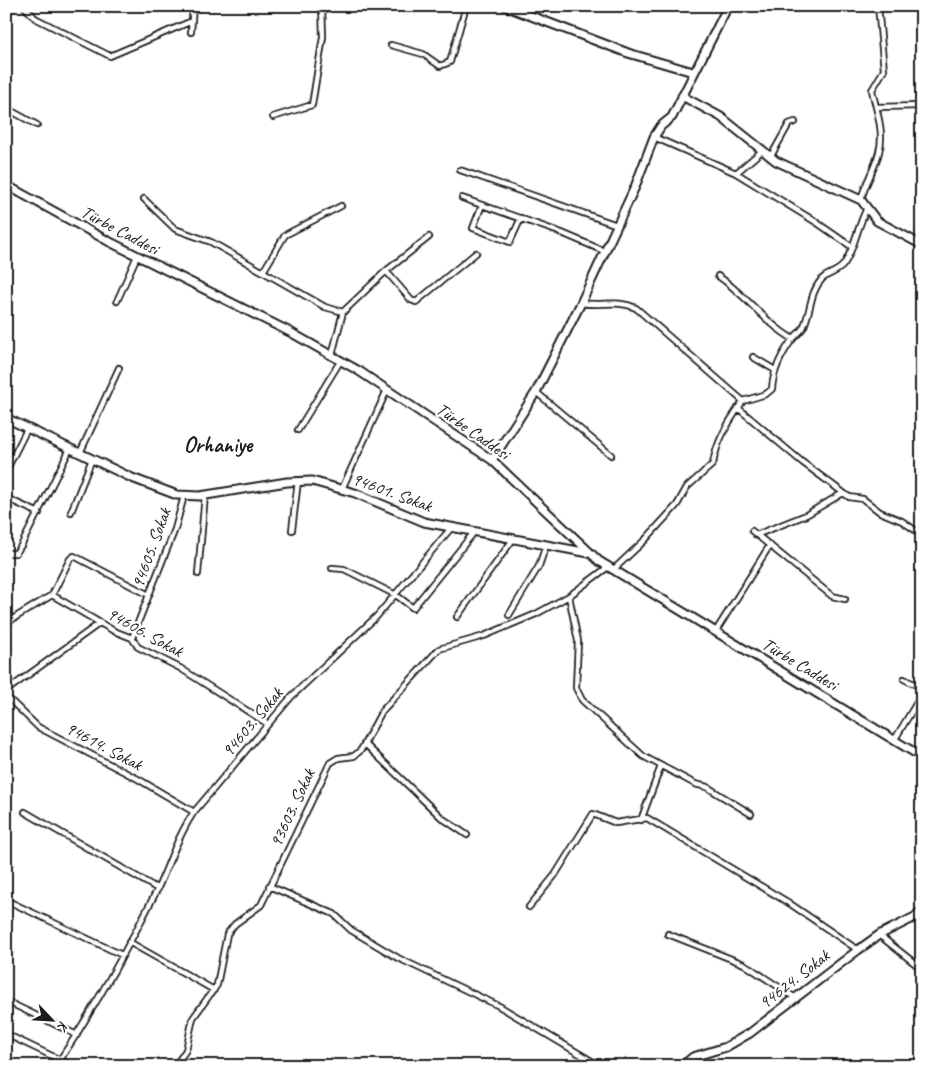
<svg xmlns="http://www.w3.org/2000/svg" width="928" height="1072" font-family="Caveat,sans-serif">
<rect width="100%" height="100%" fill="#fff"/>
<filter id="ink" filterUnits="userSpaceOnUse"><feTurbulence type="fractalNoise" baseFrequency=".02" numOctaves="2"/><feDisplacementMap in="SourceGraphic" scale="10" xChannelSelector="R" yChannelSelector="G"/><feConvolveMatrix kernelMatrix="1 2 1 2 8 2 1 2 1" color-interpolation-filters="sRGB"/></filter>
<g filter="url(#ink)">
<g fill="none" stroke-linecap="round" stroke-linejoin="round">
<defs>
<path id="street" d="M24,6L35,18L110,56L192,21
M191,32L193,6
M391,45L423,54L440,66L450,62L466,6
M876,107L922,106
M6,108L37,125
M273,117L312,105L323,37L322,6
M654,137L736,173L816,222L852,247
M771,156L789,124L795,122
M460,170L617,225
M736,173L763,150
M462,198L562,233L604,251
M144,199L175,229L211,242L325,307L343,312
M861,200C865,183 875,169 879,152C885,132 876,110 872,90L884,70L878,6
M482,205L473,228L510,242L521,218
M264,270L285,235L341,206
M386,271L411,300L416,302L476,253
M718,276C745,294 764,322 793,339
M117,301L137,256
M581,303C602,307 616,299 636,308L743,401
M332,355L343,312L386,271L429,237
M753,357L775,370
M536,392L611,455
M738,408L802,462L849,497L863,499L880,512L902,521L922,535
M298,430L341,360
M80,453L119,368
M6,471L27,429
M342,489L387,390
M6,498L39,513
M71,512L92,459
M292,530L298,481
M752,531L832,596L845,599
M756,535L806,515L843,493
M6,553H16L22,544L70,449
M332,568L344,569L396,595L413,608L475,531
M613,570L645,540L677,505L687,487L713,464C717,439 729,422 743,401L766,394L772,389C773,371 781,355 792,340C796,335 802,331 804,326C811,310 810,292 822,279C828,273 839,272 844,264C854,250 858,225 867,208
M198,574L205,495
M921,589L922,588
M52,595L70,559L74,556L149,595
M569,596L578,641L576,688L582,700L643,756L695,784L707,787L751,814
M509,615L539,566L546,545
M457,617L514,538
M6,623L52,595L114,631L132,638L138,647L180,668L268,724
M716,631L770,545
M132,638L175,529L184,496
M904,679L922,688
M6,691L100,623
M6,696L38,727L138,779L194,812
M895,739L922,694
M365,744L442,818L467,835
M25,812L158,889
M641,820L661,766
M269,886L334,914L351,930L398,958L499,1006L600,1066
M8,901L122,955
M529,907L555,875L593,814L616,823L647,818L789,903L858,950
M668,934L744,964L794,997
M879,935L922,969
M129,942L214,990
M6,1001L77,1035
M6,1034L73,1066
M56,1066C92,1012 124,955 153,898C168,869 176,838 194,812L292,696L377,616L452,527
M175,1066L186,1050L193,1018L217,985L227,934L235,924L261,905L330,763L338,758L354,756L361,750L382,711L439,649L484,636L536,614L569,596L608,567"/>
<path id="secondary" d="M505,6L628,53L693,72
M682,96L721,117L776,161L861,200L877,221L922,245
M6,185L108,241L290,332L359,371L492,460L599,561L922,757
M6,418L132,478L177,495L200,496L287,482L312,481L355,493L424,522L589,553
M492,460L536,392L581,303L635,187L654,137L661,126L672,117L728,6
M682,1066L693,1057L726,1047L750,1033L858,950L879,935L915,917L922,910"/>
</defs>
<use href="#street" stroke="#1c1c1c" stroke-width="8"/>
<use href="#secondary" stroke="#1c1c1c" stroke-width="11"/>
<use href="#street" stroke="#fff" stroke-width="4.5"/>
<use href="#secondary" stroke="#fff" stroke-width="7"/>
</g>
</g>
<g text-anchor="middle" dominant-baseline="central" stroke-width="4.5" stroke-linejoin="round" paint-order="stroke">
<g font-size="18" fill="#1c1c1c" stroke="#fff">
<text transform="translate(120 230) rotate(28)">Türbe Caddesi</text>
<text transform="translate(473 431) rotate(35)">Türbe Caddesi</text>
<text transform="translate(392 492) rotate(20)">94601. Sokak</text>
<text transform="translate(151 548) rotate(-70)">94605. Sokak</text>
<text transform="translate(145 632) rotate(29)">94606. Sokak</text>
<text transform="translate(800 664) rotate(31)">Türbe Caddesi</text>
<text transform="translate(252 722) rotate(-50)">94603. Sokak</text>
<text transform="translate(104 746) rotate(28)">94614. Sokak</text>
<text transform="translate(292 808) rotate(-65)">93603. Sokak</text>
<text transform="translate(794 979) rotate(-38)">94624. Sokak</text>
</g>
<g font-size="22" font-weight="bold" fill="#1c1c1c" stroke="#fff">
<text x="218" y="445">Orhaniye</text>
</g>
</g>
<rect width="928" height="1072" fill="none" stroke="#fff" stroke-width="25"/>
<rect x="12" y="12" width="903" height="1047" fill="none" stroke="#1c1c1c" stroke-width="2" filter="url(#ink)"/>
<g transform="translate(52 1020) rotate(115)" stroke="#ffffff" stroke-width="4" paint-order="stroke">
<path d="M0-4L9 19L0 12L-9 19Z" fill="#1c1c1c"/>
<text y="-8" font-size="14" font-weight="bold" text-anchor="middle" fill="#1c1c1c">K</text>
</g>
</svg>
